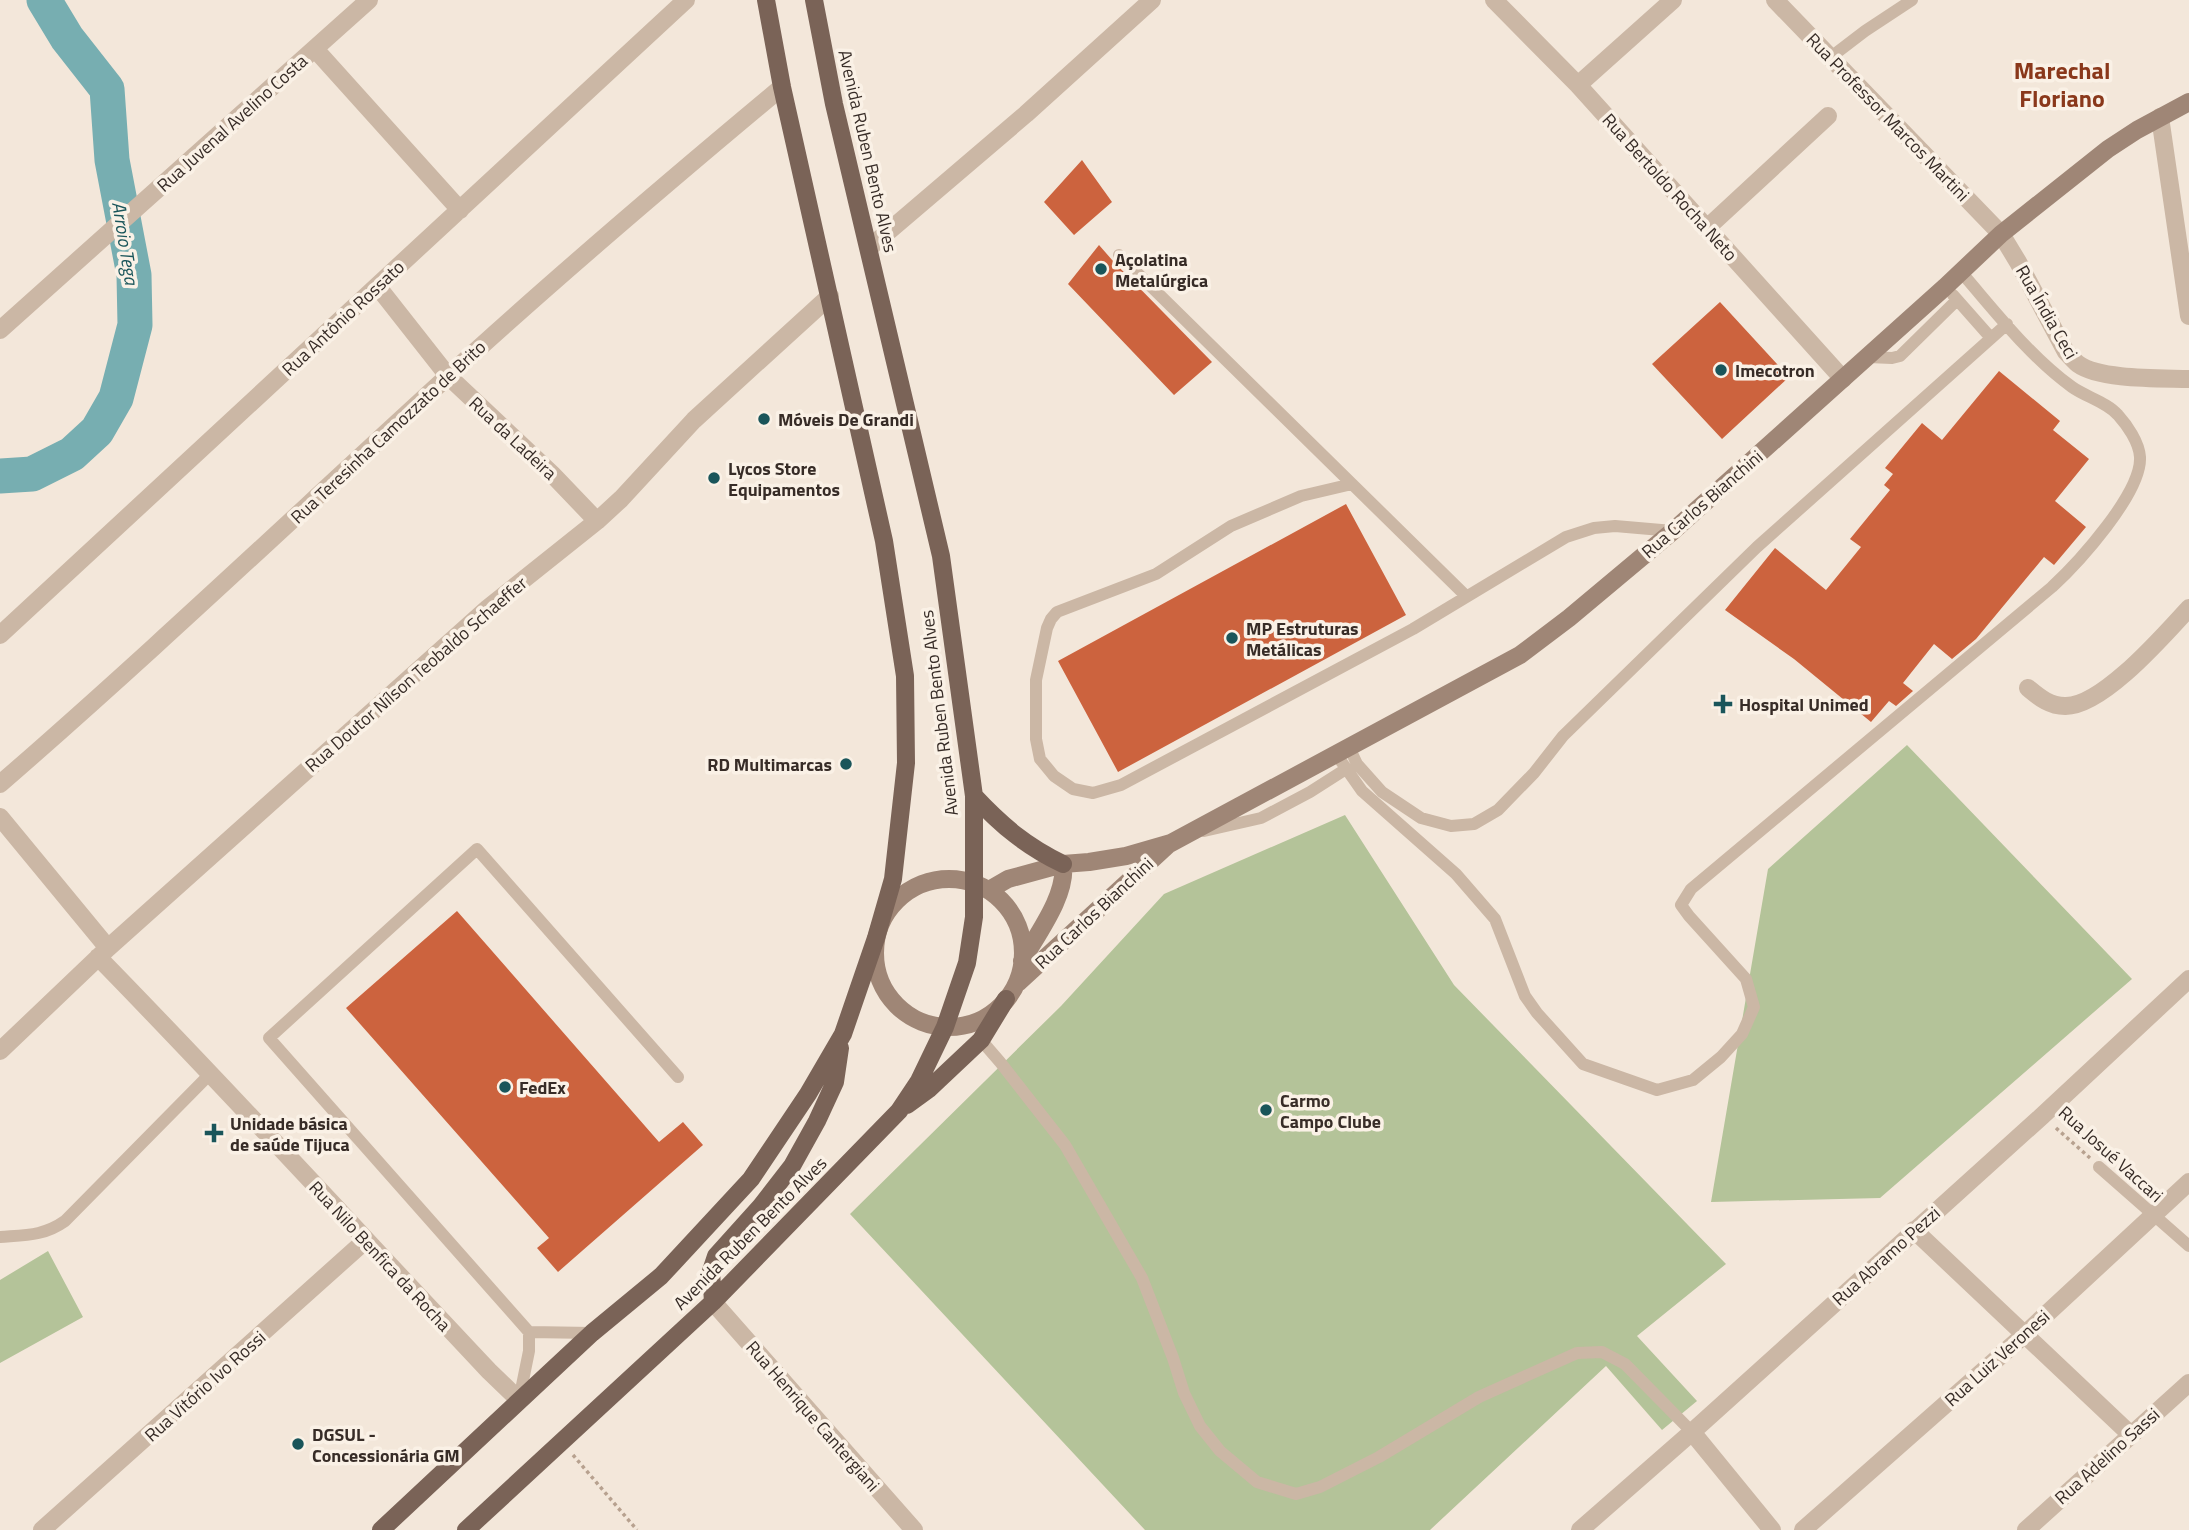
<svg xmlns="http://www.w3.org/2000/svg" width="2189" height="1530" font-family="'Titillium Web',sans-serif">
<rect width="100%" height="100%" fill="#f3e7da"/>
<path fill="#b4c399" d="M1907,745L2132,979L1880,1198L1711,1202L1768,869Z
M1345,815L1454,985L1726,1264L1637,1336L1697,1401L1662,1430L1606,1366L1430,1530H1145L850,1214L1061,1006L1164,894Z
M48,1251L83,1317L0,1363V1280Z"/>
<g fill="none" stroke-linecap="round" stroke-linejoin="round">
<path stroke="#77aeb1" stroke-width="35" d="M0,476L32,474L72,454L97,431L116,398L135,325L134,275L112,160L107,89L67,38L44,0"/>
</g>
<path fill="#cc633e" d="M1082,160L1112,202L1074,235L1044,202Z
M1099,245L1113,261L1212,362L1174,395L1068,284Z
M1720,302L1789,377L1722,439L1652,364Z
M1999,371L2060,421L2053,430L2089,459L2055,501L2086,527L2054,565L2044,557L1976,639L1952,659L1934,644L1903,683L1913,691L1896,706L1889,701L1871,722L1794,659L1725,610L1775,548L1826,590L1861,547L1850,539L1890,490L1884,485L1893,474L1885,468L1922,423L1942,440Z
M1346,504L1406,615L1118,772L1058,661Z
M457,911L659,1142L683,1122L703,1145L558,1272L537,1248L549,1238L346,1008Z"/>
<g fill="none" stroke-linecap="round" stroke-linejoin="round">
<path stroke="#b7a18f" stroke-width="3.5" stroke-dasharray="3.5 3.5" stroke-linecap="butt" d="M2056,1128L2090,1158
M573,1455L637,1530"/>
<path stroke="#cbb7a5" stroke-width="12" d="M1831,57L1865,31L1912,0
M1119,255L1466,596
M1953,295L1991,338
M1868,357L1892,358L1900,356L1957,300
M1352,484L1301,496L1231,526L1156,574L1057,612L1051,619L1047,628L1036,680V739L1040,759L1054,776L1073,789L1093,793L1121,785L1413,629L1566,537L1594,528L1615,526L1673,531
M1349,747L1357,764L1382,792L1421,818L1451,826L1474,824L1498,810L1534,773L1563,736L1757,547L2007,324
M1336,754L1362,791L1456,874L1495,919L1525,996L1537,1013L1583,1064L1657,1090L1693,1080L1721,1057L1742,1034L1754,1007L1746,979L1689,916L1681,905L1691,889L2052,587C2078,563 2142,493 2140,457C2139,442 2127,425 2118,415C2107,402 2086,397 2072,387C2030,357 1995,311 1961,272
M1204,831L1261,818L1310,792L1346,769
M981,1040L1000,1062L1065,1145L1142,1278L1173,1358L1184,1393L1200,1426L1220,1451L1257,1482L1296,1494L1320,1487L1379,1457L1479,1397L1577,1353L1602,1352L1625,1364L1692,1432
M2099,1167L2189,1246
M0,1237C25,1235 44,1236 65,1221L211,1073
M529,1332L592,1333
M519,1400L529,1351V1332L269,1038L477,849L678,1077"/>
<path stroke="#cbb7a5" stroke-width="18" d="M1494,0L1578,85L1843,379
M1775,0L2001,234L2018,262L2066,352C2070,356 2074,361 2078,364C2100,380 2161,378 2189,379
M315,49L460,210
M1578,85L1673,0
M2160,117L2189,316
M1707,228L1828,116
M869,248L1026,114L1152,0
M378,287L448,376L552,474L597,521
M0,330L369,0
M0,635L686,0
M2028,688C2039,697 2049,706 2065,706C2102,707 2164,635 2189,608
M0,784C152,652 297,514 446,378C555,278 668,182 782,87
M0,817L108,948
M98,957C231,1093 359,1233 489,1371L519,1400
M0,1051L108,948L488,608L597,521L621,499L694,420L830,296
M1914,1230L2130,1434
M713,1302L914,1530
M1692,1432L1772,1530
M42,1530L366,1240
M1580,1530L1692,1432L2042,1116L2189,979
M1803,1530L2024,1335L2189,1182
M2026,1530L2189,1383"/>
<path stroke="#9f8676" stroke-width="18" d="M875 953a74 74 0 1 1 148 0a74 74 0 1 1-148 0Z
M989,890L1008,879L1063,864L1089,862L1126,856L1171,843L1520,655L1569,618L1673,531L1945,287L2001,234L2108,149L2137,130L2189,102
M1022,961C1038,933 1067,895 1063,864
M1018,983L1168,845"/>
<path stroke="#7a6357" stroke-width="18" d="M974,796C1002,826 1026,846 1063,864
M907,1105L929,1089L981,1040L1006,999
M713,1302L711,1271L716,1256L761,1206L792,1166L817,1121L835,1082L840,1048
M381,1530L592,1333L661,1276L751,1179L808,1094L843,1034L876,938L893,879L906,763L905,676L884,541L782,87L766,0
M466,1530L713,1302L899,1111L919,1081L945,1027L967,963L974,917V796L941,556L834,104L814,0"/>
</g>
<g fill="#1a555a" stroke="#faf1e6" stroke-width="2.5">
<circle cx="1101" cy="269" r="7"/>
<circle cx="1721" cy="370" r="7"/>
<circle cx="764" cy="419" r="7"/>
<circle cx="714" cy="478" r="7"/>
<circle cx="1232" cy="638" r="7"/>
<path d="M1719.5 693.5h7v7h7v7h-7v7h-7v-7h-7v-7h7z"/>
<circle cx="846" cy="764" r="7"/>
<circle cx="505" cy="1087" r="7"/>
<circle cx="1266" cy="1110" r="7"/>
<path d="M210.5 1122.5h7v7h7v7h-7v7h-7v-7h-7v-7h7z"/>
<circle cx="298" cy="1444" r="7"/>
</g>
<g text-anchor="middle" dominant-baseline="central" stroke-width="7" stroke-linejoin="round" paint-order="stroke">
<g font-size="18" fill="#372c27" stroke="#faf1e6">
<text transform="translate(1888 117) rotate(46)">Rua Professor Marcos Martini</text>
<text transform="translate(232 123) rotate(-42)">Rua Juvenal Avelino Costa</text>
<text transform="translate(868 151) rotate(77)">Avenida Ruben Bento Alves</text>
<text transform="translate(1670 187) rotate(48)">Rua Bertoldo Rocha Neto</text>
<text transform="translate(2047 312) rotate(60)">Rua Índia Ceci</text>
<text transform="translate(343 318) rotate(-43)">Rua Antônio Rossato</text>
<text transform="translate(388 432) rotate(-43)">Rua Teresinha Camozzato de Brito</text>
<text transform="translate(513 438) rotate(43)">Rua da Ladeira</text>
<text transform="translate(1702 504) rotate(-41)">Rua Carlos Bianchini</text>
<text transform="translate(416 674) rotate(-41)">Rua Doutor Nílson Teobaldo Schaeffer</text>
<text transform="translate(939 713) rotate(-97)">Avenida Ruben Bento Alves</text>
<text transform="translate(1094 913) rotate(-43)">Rua Carlos Bianchini</text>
<text transform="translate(2111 1154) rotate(42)">Rua Josué Vaccari</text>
<text transform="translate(750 1233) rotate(-45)">Avenida Ruben Bento Alves</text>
<text transform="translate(380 1256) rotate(47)">Rua Nilo Benfica da Rocha</text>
<text transform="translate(1886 1256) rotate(-42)">Rua Abramo Pezzi</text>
<text transform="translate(1997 1358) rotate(-42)">Rua Luiz Veronesi</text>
<text transform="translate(205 1386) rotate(-42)">Rua Vitório Ivo Rossi</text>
<text transform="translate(813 1416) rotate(49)">Rua Henrique Cantergiani</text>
<text transform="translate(2107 1456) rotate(-42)">Rua Adelino Sassi</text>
</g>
<g font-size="18" font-weight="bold" fill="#372c27" stroke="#faf1e6" text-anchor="start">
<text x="1115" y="259">Açolatina<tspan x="1115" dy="21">Metalúrgica</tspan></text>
<text x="1735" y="370">Imecotron</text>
<text x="778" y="419">Móveis De Grandi</text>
<text x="728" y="468">Lycos Store<tspan x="728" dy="21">Equipamentos</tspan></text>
<text x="1246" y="628">MP Estruturas<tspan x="1246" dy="21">Metálicas</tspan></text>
<text x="1739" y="704">Hospital Unimed</text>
<text x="832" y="764" text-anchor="end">RD Multimarcas</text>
<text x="519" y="1087">FedEx</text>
<text x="1280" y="1100">Carmo<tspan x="1280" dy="21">Campo Clube</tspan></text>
<text x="230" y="1123">Unidade básica<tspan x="230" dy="21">de saúde Tijuca</tspan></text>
<text x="312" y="1434">DGSUL -<tspan x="312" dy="21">Concessionária GM</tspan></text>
</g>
<g font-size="19" font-style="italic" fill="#1a555a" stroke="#faf1e6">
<text transform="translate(126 243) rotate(81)">Arroio Tega</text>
</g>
<g font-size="24" font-weight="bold" fill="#8a381b" stroke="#faf1e6">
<text x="2062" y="70">Marechal<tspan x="2062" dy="28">Floriano</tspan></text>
</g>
</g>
</svg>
